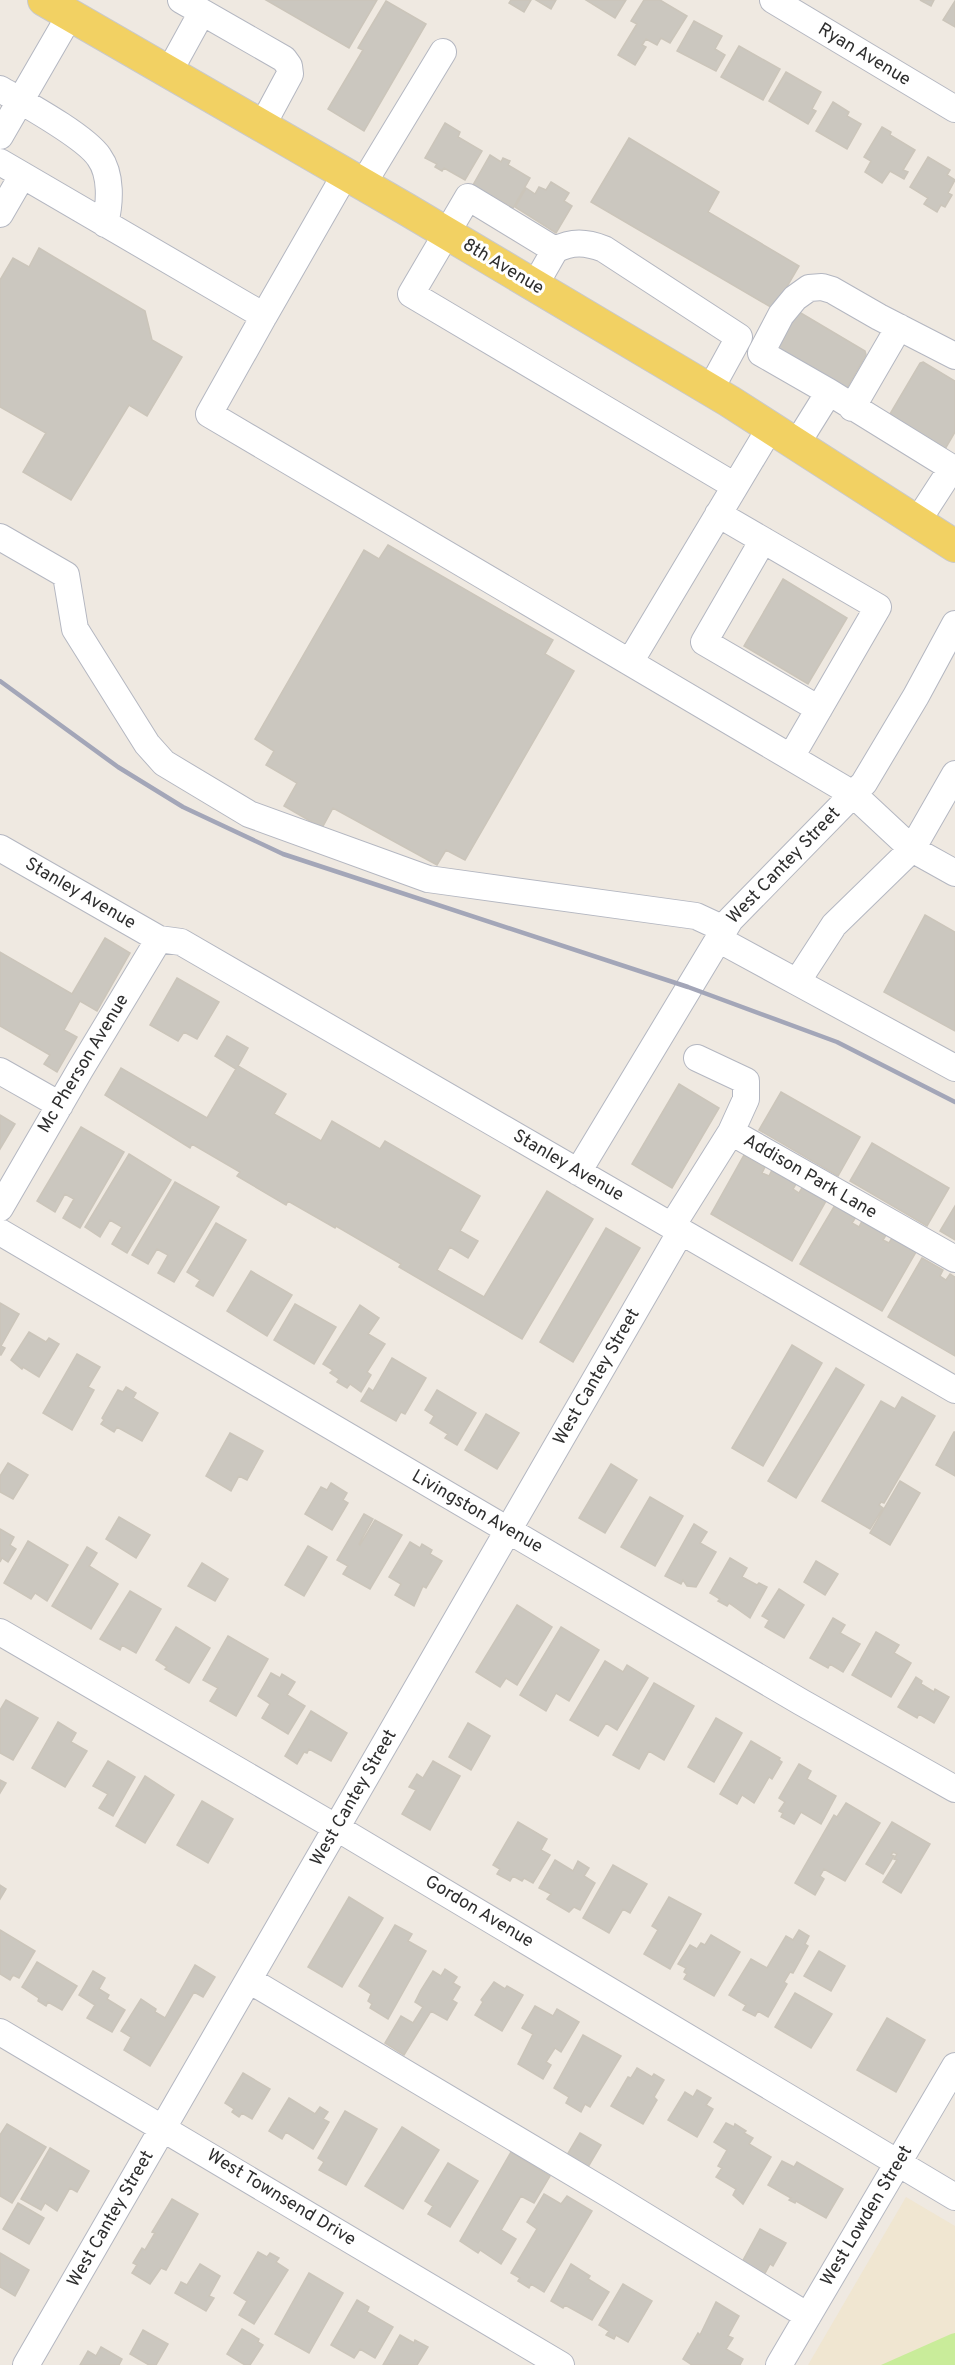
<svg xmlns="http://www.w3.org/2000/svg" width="955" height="2365" font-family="Overpass,sans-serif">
<rect width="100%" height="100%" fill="#efe9e1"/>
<path fill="#f0e6d1" d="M906,2197L955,2226V2365H808Z"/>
<path fill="#c9ec9a" d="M955,2333V2365H881L951,2334Z"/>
<path fill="#cbc7bf" stroke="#cbc5ba" stroke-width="1.5" d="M266,0H377L349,48Z
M511,0H531L524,12L509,3Z
M536,0H556L551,9Z
M586,0H626L615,18Z
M644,0H660L687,16L670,43L661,38L657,45L646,39L642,45L646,47L635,65L618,55L637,24L631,21Z
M920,0H934L931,6Z
M386,1L426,24L364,131L328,109L363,50L358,48Z
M955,1V27L943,20Z
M694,21L722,36L715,49L725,55L716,71L677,51Z
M739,46L780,69L763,100L721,77Z
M786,72L821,92L812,109L816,111L808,124L769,101Z
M833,102L849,112L847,116L861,124L847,149L816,131Z
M445,123L460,132L458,137L482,151L465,180L444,168L442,171L435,167L437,164L425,158Z
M882,127L891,132L890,135L915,150L903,170L908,172L904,179L890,171L882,183L865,172L871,161L864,157Z
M629,138L719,192L708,212L799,266L774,309L591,202Z
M490,155L501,162L503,158L510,161L508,165L530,178L513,208L492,196L491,199L484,195L485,192L473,185Z
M928,157L950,170L947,175L955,180L948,193L952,195L945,207L941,205L937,212L924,204L928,198L910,187Z
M551,182L569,193L564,201L572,206L556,233L515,207L526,188L535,194L539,187L546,190Z
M39,248L145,311L152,340L182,357L147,416L129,405L71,500L23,472L46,433L0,407V280L13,258L29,267Z
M794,309L865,351L866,355L847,388H844L772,347Z
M923,362L955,381V432L944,451L887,419L920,363Z
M388,545L553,640L545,654L574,671L465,860L446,850L437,865L333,808L322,828L284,806L297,783L266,765L274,751L255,739L364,550L379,559Z
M783,579L847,618L808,684L744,646Z
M925,915L955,932V1031L884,992Z
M105,938L130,953L97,1011L80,1001L64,1030L77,1037L57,1072L44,1064L50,1055L0,1026V952L72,994Z
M177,978L219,1002L197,1039L184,1032L178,1041L150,1025Z
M227,1036L248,1048L238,1066L286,1094L274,1114L321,1141L332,1121L380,1149L385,1141L480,1196L460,1231L478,1241L468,1258L450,1247L437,1270L484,1297L547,1191L593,1219L522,1339L399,1267L401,1264L336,1226L335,1228L288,1201L286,1205L237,1176L240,1172L192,1144L190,1148L105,1095L121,1068L207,1118L236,1069L215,1056Z
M679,1084L719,1108L672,1188L632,1164Z
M781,1092L860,1137L838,1176L759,1130Z
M0,1115L15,1124L0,1149Z
M81,1127L124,1152L80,1228L63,1218L74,1199L65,1194L55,1212L37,1201Z
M872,1143L949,1188L927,1226L850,1181Z
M129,1154L171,1180L127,1253L112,1244L122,1227L110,1220L100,1237L85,1227Z
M744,1155L765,1167L762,1173L769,1176L772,1170L796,1184L793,1189L799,1193L802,1188L826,1201L792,1261L711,1214Z
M175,1182L219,1207L174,1282L158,1273L168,1255L157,1249L148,1264L132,1255Z
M835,1205L856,1217L852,1223L859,1227L862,1221L886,1235L883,1240L889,1243L892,1238L916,1252L882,1311L800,1264Z
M955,1206V1240L940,1231Z
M216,1223L246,1240L213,1296L196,1286L200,1280L187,1272Z
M606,1228L640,1248L573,1362L540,1342Z
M922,1258L943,1270L940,1276L946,1280L950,1274L955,1277V1356L888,1317Z
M251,1271L292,1295L267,1336L227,1311Z
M0,1303L19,1314L1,1346L5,1348L1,1355H0Z
M295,1304L336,1327L314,1364L274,1340Z
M360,1305L379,1318L368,1334L385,1344L367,1372L371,1375L361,1392L350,1384L347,1388L337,1382L339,1379L330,1373L333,1370L323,1364Z
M29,1332L46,1342L49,1338L59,1344L39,1377L23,1367L22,1369L11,1360Z
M792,1345L822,1363L763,1466L732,1448Z
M77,1354L100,1367L88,1387L94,1390L72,1430L43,1413Z
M392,1358L426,1378L405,1414L401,1412L396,1421L361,1401L369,1388L373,1391Z
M836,1368L864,1385L796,1498L768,1481Z
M126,1387L136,1393L133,1398L158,1413L142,1441L117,1427L114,1432L101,1424L104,1420L102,1418L118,1390L123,1392Z
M437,1390L476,1413L457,1445L445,1438L448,1434L430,1423L434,1416L425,1410Z
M902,1397L935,1416L884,1503L881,1502L879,1505L883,1508L870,1529L822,1501L881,1401L895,1409Z
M486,1414L519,1433L497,1469L465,1450Z
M954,1432H955V1476L936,1465Z
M230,1433L263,1451L247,1480L239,1476L231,1491L206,1476Z
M8,1463L28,1475L13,1499L0,1492V1476Z
M611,1464L637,1480L605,1533L579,1518Z
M900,1481L920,1493L890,1545L870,1533Z
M331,1483L347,1493L343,1500L348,1503L332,1530L305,1514L321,1487L327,1490Z
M650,1497L683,1516L655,1566L621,1547Z
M364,1514L373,1519L359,1544L360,1545L375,1520L402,1535L370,1589L343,1574L348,1566L337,1560Z
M119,1517L150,1535L136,1558L106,1539Z
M694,1524L707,1532L700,1543L716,1552L696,1587L687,1586L683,1580L681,1584L665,1576Z
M0,1529L14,1537L10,1545L16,1549L8,1562L2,1558L0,1562Z
M28,1541L68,1565L47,1601L35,1593L31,1599L4,1583Z
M410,1542L420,1548L422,1544L432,1550L430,1554L442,1561L426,1588L423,1586L414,1606L395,1595L401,1584L389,1577Z
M308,1546L327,1557L304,1596L285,1585Z
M87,1547L97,1553L89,1566L118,1584L91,1629L52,1606Z
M730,1558L747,1568L742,1577L757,1585L759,1583L767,1587L750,1618L729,1603L727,1606L718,1601L720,1599L710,1593Z
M816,1561L838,1574L825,1595L804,1582Z
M202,1563L228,1579L215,1601L188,1586Z
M779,1589L804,1605L784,1638L765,1627L769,1620L762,1616Z
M130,1591L161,1609L136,1653L122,1645L120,1650L100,1639Z
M517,1605L552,1627L517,1685L506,1678L500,1687L476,1672Z
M833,1618L845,1625L840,1633L860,1644L843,1672L830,1664L828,1668L810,1658Z
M176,1627L210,1648L189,1683L165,1669L167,1667L156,1660Z
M561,1627L599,1650L569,1701L556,1693L546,1711L520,1695Z
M876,1632L899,1645L894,1653L911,1663L891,1697L852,1675Z
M228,1636L268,1659L236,1716L210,1701L218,1688L203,1680Z
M605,1661L623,1672L627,1665L648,1678L617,1730L606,1723L598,1736L570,1720Z
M271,1673L280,1678L282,1674L295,1682L287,1695L305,1706L288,1734L262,1718L270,1704L258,1696Z
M916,1677L922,1681L921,1684L934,1692L935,1689L949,1697L934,1723L919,1714L917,1718L898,1707Z
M654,1683L694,1706L664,1760L649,1751L639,1769L613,1755Z
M6,1700L38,1718L13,1760L0,1753V1710Z
M311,1711L347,1733L331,1761L309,1749L307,1753L304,1752L297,1764L285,1756Z
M716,1718L742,1733L714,1782L688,1767Z
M58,1722L76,1733L71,1742L87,1751L65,1787L32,1768Z
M468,1723L490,1736L471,1770L449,1757Z
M751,1741L780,1758L779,1760L782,1762L772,1779L769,1777L754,1803L742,1795L737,1804L720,1794Z
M108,1761L135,1777L113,1816L99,1808L108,1794L93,1786Z
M433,1761L460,1776L430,1830L402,1814L416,1790L409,1787L417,1774L423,1778Z
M799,1764L811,1771L807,1779L836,1796L821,1824L801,1812L794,1824L781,1817L783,1813L779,1811L785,1802L779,1798Z
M145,1776L174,1795L145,1843L116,1826Z
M0,1780L6,1783L0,1793Z
M202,1801L233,1819L208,1863L177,1845Z
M846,1803L880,1823L845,1881L824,1869L820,1876L824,1879L815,1895L795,1883L834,1815L837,1817Z
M518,1822L547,1839L541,1850L550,1855L533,1883L524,1878L522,1881L513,1876L510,1881L497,1874L500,1869L493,1865Z
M892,1822L930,1844L901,1893L883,1882L897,1860L894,1859L897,1854L893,1852L891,1855L894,1856L883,1874L866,1864Z
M555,1860L573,1871L578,1861L589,1868L584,1876L595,1883L580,1910L574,1907L569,1912L547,1899L551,1894L539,1888Z
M613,1865L647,1884L630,1913L623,1909L609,1933L583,1918Z
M0,1885L6,1889L0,1899Z
M349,1897L383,1918L342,1987L308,1967Z
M669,1897L701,1914L670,1969L644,1954L658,1930L652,1926Z
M395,1925L412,1934L408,1941L426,1951L388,2019L370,2008L372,2004L368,2001L371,1994L359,1986Z
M0,1930L35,1951L19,1978L13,1975L10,1980L0,1974Z
M799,1930L809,1936L805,1944L808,1946L793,1973L790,1972L784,1982L787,1984L768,2017L758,2011L755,2016L743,2010L746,2005L729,1995L751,1959L767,1968L786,1936L793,1940Z
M711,1935L740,1952L714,1996L684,1979L687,1974L684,1972L686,1968L678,1964L690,1945L697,1949L701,1943L705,1945Z
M819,1951L845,1966L831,1991L804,1976Z
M37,1962L77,1986L62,2010L48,2002L46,2006L38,2001L39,1998L22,1987Z
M195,1965L215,1977L203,1997L194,1992L150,2066L124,2050L131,2037L121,2031L141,1999L156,2009L155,2012L165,2018Z
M445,1969L457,1977L453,1983L460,1987L452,2000L457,2003L447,2020L431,2011L404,2055L385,2043L401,2016L413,2023L423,2007L415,2002L421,1990L433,1971L441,1976Z
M93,1971L105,1978L99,1989L109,1995L107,1999L125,2010L112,2032L87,2018L95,2005L79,1995Z
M494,1982L505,1989L507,1986L523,1995L502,2031L475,2015L483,2002L481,2000Z
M795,1993L832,2014L811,2048L775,2027Z
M535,2006L553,2016L557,2009L579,2022L561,2052L555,2048L546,2062L551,2065L543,2079L518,2064L533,2034L522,2028Z
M887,2018L925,2040L896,2092L857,2070Z
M583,2035L621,2056L590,2107L585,2104L581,2112L566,2103L569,2097L554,2088Z
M637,2068L652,2077L654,2074L664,2080L654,2097L657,2100L643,2124L611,2106L628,2077L631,2078Z
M243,2073L270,2089L252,2119L242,2113L239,2117L232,2112L234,2109L225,2103Z
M697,2090L711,2098L706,2105L713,2109L697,2137L668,2120L685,2092L693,2097Z
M289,2098L315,2114L320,2107L328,2112L323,2119L329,2122L313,2149L286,2132L282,2139L269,2131Z
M345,2111L377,2129L346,2185L319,2170L324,2162L318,2158Z
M726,2123L734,2127L735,2124L746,2131L744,2133L753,2138L749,2144L771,2157L743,2204L733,2195L736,2189L716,2177L722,2168L718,2166L727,2150L714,2142Z
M7,2124L46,2147L12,2203L0,2196V2135Z
M402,2127L439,2150L403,2209L365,2186Z
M580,2133L601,2145L588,2167L567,2155Z
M50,2148L89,2171L77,2192L70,2188L57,2211L45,2203L41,2210L21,2199Z
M511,2152L550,2176L534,2203L521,2196L501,2230L516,2239L501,2264L480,2250L478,2253L460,2241Z
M782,2161L794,2167L797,2162L843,2189L826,2218L796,2201L795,2203L789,2200L791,2198L768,2185Z
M448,2163L478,2181L450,2227L428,2214L433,2206L425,2201Z
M544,2194L561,2204L567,2196L592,2211L544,2292L531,2284L529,2288L518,2281L520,2278L511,2273L537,2229L527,2222Z
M172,2199L198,2214L166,2270L161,2268L150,2284L132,2273L137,2265L133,2263L142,2248L145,2250L155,2233L152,2232Z
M18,2203L44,2218L29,2244L3,2229Z
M760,2229L786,2243L773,2266L770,2264L763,2277L741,2264Z
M258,2252L267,2257L270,2253L279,2258L276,2262L288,2270L254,2324L239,2315L247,2301L234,2293Z
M0,2253L29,2270L15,2296L0,2287Z
M200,2264L220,2276L209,2296L214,2298L206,2311L175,2293L181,2282L187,2285Z
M571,2264L590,2276L588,2279L609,2292L592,2320L565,2305L563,2308L551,2301Z
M309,2273L343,2293L309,2353L275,2334Z
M623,2284L652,2301L628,2342L616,2335L614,2339L606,2335L609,2331L599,2325Z
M357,2300L369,2307L367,2312L393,2327L375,2358L360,2349L354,2358L331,2345Z
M716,2302L739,2316L728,2336L733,2338L726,2349L743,2359L740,2365H692L683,2359L698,2333L700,2335Z
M242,2329L259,2339L258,2342L263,2345L250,2365H245L227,2354Z
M143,2330L168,2344L156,2365H149L130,2354Z
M400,2335L414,2343L415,2340L428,2347L417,2365H383Z
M101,2347L122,2359L119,2365H80L88,2351L96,2356Z"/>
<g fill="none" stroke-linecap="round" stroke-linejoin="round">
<defs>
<path id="minor" d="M773,0L955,109
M202,12L284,59L289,66L290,74L262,126
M169,72L202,12L181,0
M0,89C24,103 85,136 99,157C112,175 110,203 105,224
M0,136L70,15
M0,162L264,316L209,414L853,794L912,849L955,873
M363,184L443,52
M0,214L22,176
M555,250C572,241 586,242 604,249L739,337L710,390
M535,285L555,250L468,197L411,294L735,486
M264,316L346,173
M829,392L952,468L917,522
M852,408L899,327
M796,445L829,392L761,353L781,315L795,298L809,288L822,287L832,290L879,317L955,356
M718,514L878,607L791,757
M0,537L66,575L75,629L147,744L164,763L249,814L428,879L696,916L724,929
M763,540L704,642L819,709
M630,662L770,428
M0,848L159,939
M718,939L797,982L834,925L912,849L955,774
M797,982L955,1068
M697,1058L746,1081V1099L731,1132
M0,1071L60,1105
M578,1172L730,920L864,783L916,696L955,624
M0,1208L80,1070L159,939L181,942L955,1390
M672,1226L731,1132L955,1259
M0,1232L801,1702L955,1789
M0,1632L337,1828L955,2197
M249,1980L607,2193L808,2316
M0,2032L561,2365
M26,2365L681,1231
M779,2365L955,2066"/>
<path id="major" d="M44,0L406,209L729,401L955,546"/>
</defs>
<use href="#minor" stroke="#b4b7c1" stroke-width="28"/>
<use href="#major" stroke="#c9c9c9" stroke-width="34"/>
<use href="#minor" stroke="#fff" stroke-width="26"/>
<use href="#major" stroke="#f2d163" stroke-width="32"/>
<path stroke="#a3a6b8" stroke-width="4.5" d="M0,681L118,767L183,807L283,854L688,987L837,1042L955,1102"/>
</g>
<g text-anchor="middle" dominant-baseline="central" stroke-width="6" stroke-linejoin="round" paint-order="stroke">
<g font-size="18" fill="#2e2e2e" stroke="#fff">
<text transform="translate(864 55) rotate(31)">Ryan Avenue</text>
<text transform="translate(503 267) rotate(31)">8th Avenue</text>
<text transform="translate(784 866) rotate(-46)">West Cantey Street</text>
<text transform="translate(80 894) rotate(30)">Stanley Avenue</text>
<text transform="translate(84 1064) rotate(-59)">Mc Pherson Avenue</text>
<text transform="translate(568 1166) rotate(30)">Stanley Avenue</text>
<text transform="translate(810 1177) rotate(30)">Addison Park Lane</text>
<text transform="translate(597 1377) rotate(-60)">West Cantey Street</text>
<text transform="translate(477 1512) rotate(30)">Livingston Avenue</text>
<text transform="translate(354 1798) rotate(-60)">West Cantey Street</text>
<text transform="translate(479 1912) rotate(31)">Gordon Avenue</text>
<text transform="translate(281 2198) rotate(31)">West Townsend Drive</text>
<text transform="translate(867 2216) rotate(-59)">West Lowden Street</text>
<text transform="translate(111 2219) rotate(-60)">West Cantey Street</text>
</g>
</g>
</svg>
